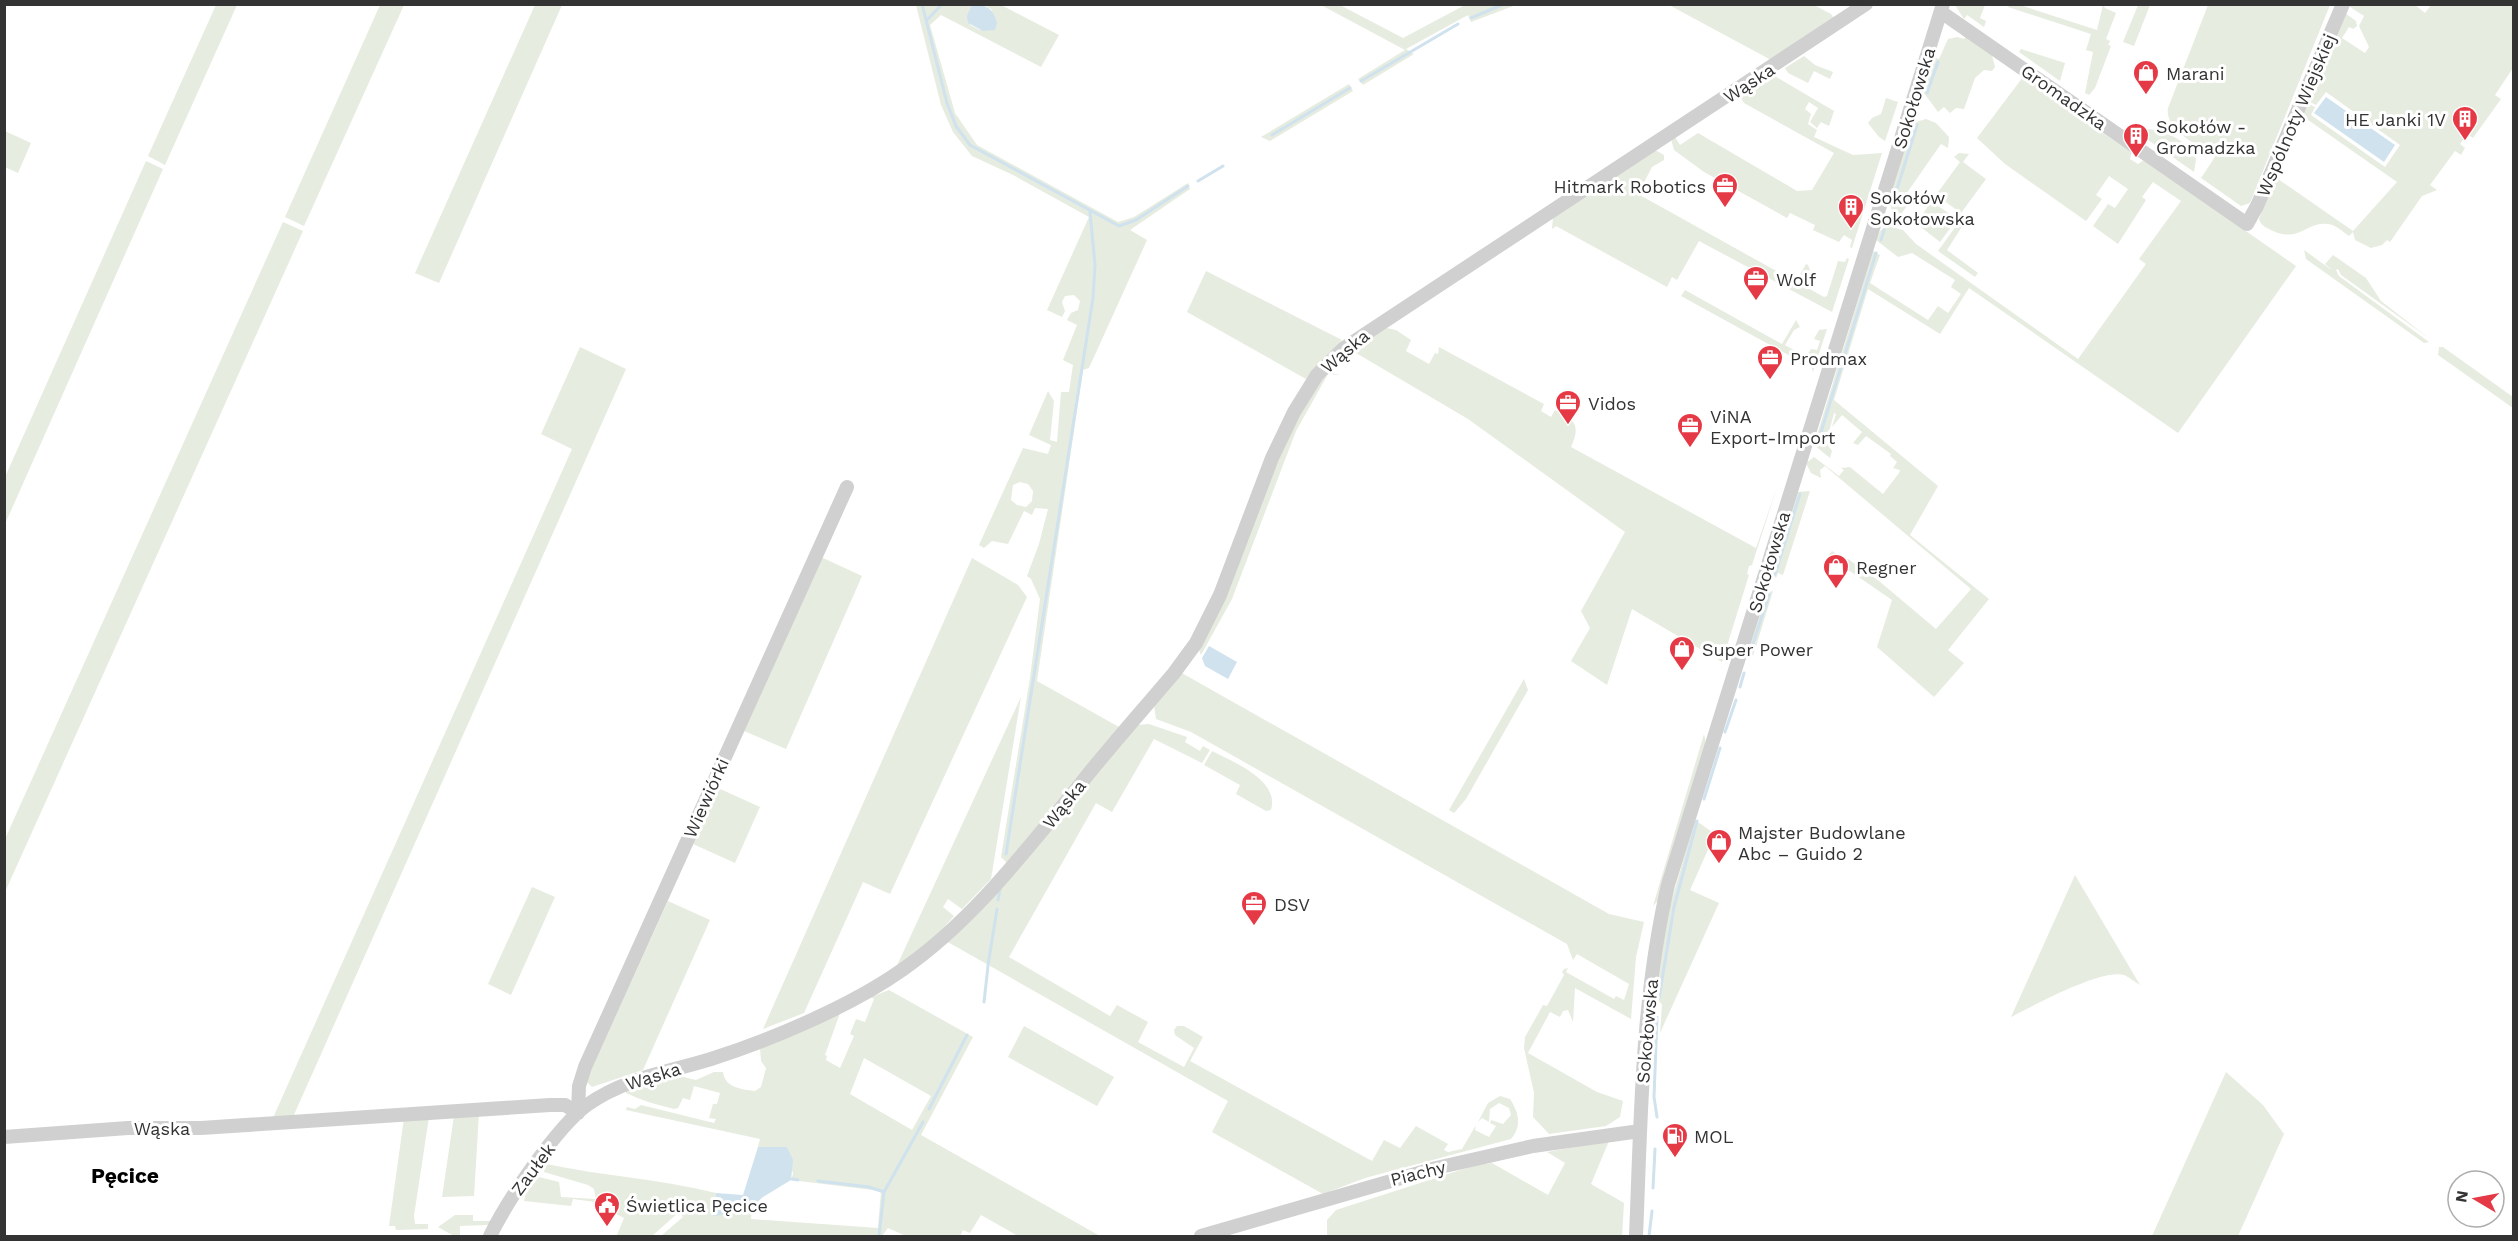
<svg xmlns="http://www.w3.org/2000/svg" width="2518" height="1241" font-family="'Work Sans',sans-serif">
<rect width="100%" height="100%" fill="#fff"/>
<path fill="#e6ecdf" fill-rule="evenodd" d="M216,5H237L165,165L148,156Z
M380,5H404L304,226L285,217Z
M535,5H562L439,283L415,273Z
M916,5H972L970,25L980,30L992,10L985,5H1001L1059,35L1041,67L941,15L930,25L955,113L977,145L1118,222L1134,217L1188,183L1190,189L1130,230L1147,240L1089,368L1083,370L1037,681L1119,727L1007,863L1001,857L1030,678L1040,599L1031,579L1027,576L1039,544L1048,509L1035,508L1032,515L1024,511L1008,544L992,541L984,548L979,545L1023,448L1048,454L1051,445L1029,435L1048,391L1054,401L1050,440L1057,442L1061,392H1069L1073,365L1063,360L1077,325L1067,320L1071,313L1078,310L1080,301L1074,295L1065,296L1062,302L1065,311L1062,317L1047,310L1089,217L1013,175L972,156L953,132L941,105ZM1020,482L1028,484L1033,491L1032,501L1026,507L1017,505L1011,500L1013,485Z
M1476,5H1516L1471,22L1468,15L1406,49L1414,54L1363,85L1358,79L1405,50L1321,5H1340L1403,38L1465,5Z
M1669,5H1814L1831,14L1835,20L1773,61Z
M1955,5H1985L1980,18L1986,21L1984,27L1967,15L1964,19Z
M2009,5H2020L2097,30L2103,5L2105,8L2116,13L2106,39L2110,41L2108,45L2111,46L2095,88L2089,95L2085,93L2093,52L2086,50L2091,34L2008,7Z
M2138,5H2150L2134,46L2123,42Z
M2208,5H2330L2250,203L2241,206L2201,178L2215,157C2200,146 2164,130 2168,108Z
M2347,5H2415L2425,13L2431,5H2513V68L2495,95L2501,99L2473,138L2467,134L2460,144L2465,148L2461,155L2455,151L2430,185L2437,190L2422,196L2390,242L2387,240L2382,245L2371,248L2355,240L2353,232L2349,236C2342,231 2336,225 2328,224C2306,221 2300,243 2273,231C2267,228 2261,226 2259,219L2275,177L2353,231L2397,182L2301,115L2305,102L2315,107L2311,115L2385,167L2400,145L2326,92L2316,105L2306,100L2345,13L2356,21L2357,26L2353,29L2349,27L2342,38L2365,53L2369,47L2359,26L2364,16Z
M1967,35L2087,123L2132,152L2130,159L2138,164L2144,160L2296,266L2178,433L1969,288L1940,334L1868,289L1834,400L1938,486L1910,535L1989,599L1948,650L1964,663L1934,697L1877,647L1892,600L1828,556L1832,551L1846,561L1848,559L1879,581L1936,629L1971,589L1825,466L1820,470L1821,478L1811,473L1806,463L1814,457L1839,476L1844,470L1841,468L1850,467L1883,494L1899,473L1900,470L1893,468L1897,462L1890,456L1891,454L1866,436L1858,445L1853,443L1862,432L1842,415L1832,427L1836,414L1834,413L1826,443L1832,451L1830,458L1814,445L1873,251L1880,255L1870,283L1928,320L1938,306L1948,313L1961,294L1951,287L1955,280L1912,253L1898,257L1876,240L1880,231L1887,226L1903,230L1916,244L2078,359L2146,264L2139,259L2181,201L2153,182L2142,197L2146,200L2118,244L2093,226L2108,204L2115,208L2128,189L2109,176L2096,195L2102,199L2086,221L2005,164L1977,138L2023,77L1992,55L1995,67L1992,71L1984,70L1975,78L1964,109L1956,108L1950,113L1944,107L1938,112L1924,93L1933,57L1939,59L1948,39L1957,37L1964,39Z
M2021,49L2065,63L2060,81L2019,52Z
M1804,56L1815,65L1833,72L1830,79L1814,71L1808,83L1788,73L1785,68Z
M1771,74L1834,111L1829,126L1821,122L1817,128L1810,122L1818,108L1809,102L1805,109L1811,114L1808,124L1817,130L1814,137L1853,155L1882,153L1852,248L1850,247L1852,240L1844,235L1839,242L1813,230L1815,225L1790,213L1787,218L1704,172L1674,150L1671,139L1675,137L1680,145L1698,133L1797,191L1812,190L1834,153L1744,103L1739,95Z
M1349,84L1353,91L1270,141L1261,137Z
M1886,98L1898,102L1885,141L1879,137L1868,123L1872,118L1881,114Z
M1926,119L1936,123L1949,137L1948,148L1941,144L1904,197L1910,202L1901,214L1898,215L1892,211L1889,199L1911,128L1916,122Z
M2145,129C2163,129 2189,141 2196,159L2194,172L2141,135Z
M5,131L31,143L18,173L5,167Z
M1655,150L1664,155V160L1652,167L1638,194L1796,282L1806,264L1808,265L1810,270L1804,273L1799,283L1824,297L1827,296L1838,261L1845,262L1847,258L1849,259L1832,312L1699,241L1677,280L1672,277L1667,287L1556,226L1552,229L1553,217Z
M1959,153L1969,154L1963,162L1986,179L1961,213L1936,195L1960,162L1954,157Z
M146,161L163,169L5,524V477Z
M1931,201L1957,219L1940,242L1917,224Z
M283,222L303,231L5,892V839Z
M1959,222L1963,225L1947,250L1978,273L1975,277L1938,251Z
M2304,250L2333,271L2325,264L2333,255L2366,278L2381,301L2430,339L2341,275L2338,269L2336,270L2339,276L2429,342L2424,343L2306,259Z
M1206,271L1342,340L1306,379L1187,312Z
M1685,290L1782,344L1796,320L1800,327L1794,330L1785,345L1806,357L1811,349L1817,350L1820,341L1814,339L1819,330L1827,329L1813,372L1812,368L1681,296Z
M1382,327L1396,330L1411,340L1406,351L1429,364L1435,353L1438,354L1439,347L1544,404L1541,411L1551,417L1555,410C1575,421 1581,424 1571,447L1756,548L1778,484L1752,565L1749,566L1747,574L1749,575L1722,662L1632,609L1607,685L1571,661L1590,628L1581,611L1625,532L1468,419L1356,353L1350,360L1346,354Z
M580,347L626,369L293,1117L272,1120L572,449L541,434Z
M2439,347H2443L2513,397V408L2438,355Z
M1326,372L1341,375L1328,374L1296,431L1232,599L1201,655L1198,647C1239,576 1259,497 1295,424C1304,406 1316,389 1326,372Z
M1810,491L1783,575L1778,573L1776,578L1771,573L1797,492Z
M821,557L862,576L786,749L744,731Z
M972,558L1018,585L1027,597L890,894L863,882L804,1013L763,1029Z
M1773,591L1753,656L1748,648L1764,593Z
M1180,672L1609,914L1644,922L1636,957L1631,1019L1575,988L1573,1022L1568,1010L1563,1011L1560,1017L1550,1012L1528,1053L1597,1092L1623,1101L1620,1117L1606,1126L1549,1134L1533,1117L1534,1093L1524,1048L1525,1037L1543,1005L1547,1006L1564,975L1562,972L1564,969L1568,968L1566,972L1614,999L1616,996L1624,1000L1629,984L1577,954L1573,960L1567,944L1191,732L1156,719L1154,705Z
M1524,679L1528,690L1466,799L1454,813L1449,810Z
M1021,697L991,879L962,909L948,899L943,907L954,916L937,935L894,972Z
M1149,724L1187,737L1185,742L1200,751L1203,746L1210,750L1202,763L1154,739L1112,812L1096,803L1009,957L1110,1016L1117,1005L1148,1022L1138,1042L1184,1067L1194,1048L1175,1035L1174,1030L1177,1026H1184L1203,1037L1190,1061L1372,1161L1384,1140L1400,1148L1416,1126L1448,1144L1444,1150L1448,1152L1462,1149L1476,1125L1475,1130L1489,1137L1496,1126L1490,1123L1491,1120L1503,1124L1511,1115L1509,1108L1499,1103L1490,1109L1489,1122L1482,1118L1478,1122L1488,1103L1500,1096L1510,1099C1519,1113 1522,1126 1511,1139L1365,1178L1323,1194L1212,1132L1228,1101L946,941L1136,725Z
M1704,734L1706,743L1659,899L1653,906Z
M1212,751C1233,762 1280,780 1271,810L1266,811L1236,794L1240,785L1204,765Z
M718,788L760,807L735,863L693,844Z
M1695,820L1715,834L1690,890L1719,903L1660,1033L1662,1005L1655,995L1667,916Z
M2075,875L2140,985C2135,982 2129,977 2124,975C2100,969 2033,1006 2011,1017Z
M532,887L555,897L511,995L488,984Z
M668,901L710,920L643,1070L592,1087L586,1081Z
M889,990L973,1037L921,1135L1100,1236H1018L981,1215L970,1233L963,1230L960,1236H906L888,1228L882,1236H661L683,1217L679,1212L652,1236L617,1235L624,1218L610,1211V1204L573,1199L571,1206L524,1201L526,1192L539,1177L559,1182L561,1197L596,1199L594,1189L588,1185L544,1172L546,1164C603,1176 660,1179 716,1193L713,1215L752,1206L751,1219L878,1228L881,1191L791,1180L793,1174L787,1147H758L760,1139L626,1110L627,1107L635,1109L641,1105L714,1123L716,1119L709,1118L713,1104H717L720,1093L694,1086L690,1100L683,1098L678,1108L674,1109C657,1105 641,1100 626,1093V1090L675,1075L696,1080L714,1072H723C725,1088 741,1089 755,1091L761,1087L766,1068L761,1061L760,1048L794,1035L840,1013L825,1055L827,1056L826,1060L840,1068L854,1036L850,1034L856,1019L865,1022L874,999L871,997ZM864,1058L931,1096L912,1130L850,1094Z
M1024,1026L1114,1077L1097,1106L1008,1057Z
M2226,1072L2263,1105L2284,1134L2238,1236H2152Z
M479,1113L474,1196L442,1197L454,1116Z
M429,1117L414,1216L415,1224H428V1229L396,1230L395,1226H389L404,1118Z
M1609,1141L1591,1184L1624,1203L1622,1236H1327V1220L1336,1210L1476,1165L1492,1163L1548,1195L1565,1163L1547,1152Z
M455,1215H473V1221H492L487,1225L460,1226V1236H454L438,1227Z"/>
<path fill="#cfe2ee" d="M972,5C986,4 993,8 997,23L995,30L983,31L968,23L967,16Z
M2326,97L2395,145L2384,162L2314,113Z
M1209,646L1237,662L1228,679L1205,666L1202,658Z
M758,1147H787L793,1160L791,1180L763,1197L747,1211L713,1216L716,1193L743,1195Z"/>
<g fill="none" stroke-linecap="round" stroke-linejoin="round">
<path stroke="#cfe2ee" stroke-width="3" d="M922,4L947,103L956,126L970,145L1119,226L1136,220L1188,186
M1471,18L1504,4
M927,20L942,4
M1361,81L1458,24
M1927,93L1938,62
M1272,135L1350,88
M1198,181L1223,166
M1892,205L1917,125
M1881,240L1884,230
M1818,442L1876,253
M1775,574L1800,494
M1752,647L1769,594
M1740,687L1744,673
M1725,732L1736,700
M1704,799L1720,748
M1006,854L1093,298L1095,265L1090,212
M998,900L1000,889
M988,965L997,909
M1659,998L1674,907L1697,821
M984,1002L988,966
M929,1109L967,1035
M1657,1117L1654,1097L1657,1017
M792,1179L798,1180
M818,1181L869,1187L884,1192
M1653,1188L1655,1149
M879,1236L884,1192L923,1122
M1649,1236L1652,1211"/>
<path stroke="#d0d0d0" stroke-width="14" d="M1941,12L2247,224L2257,206L2343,4
M578,1113L579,1086L585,1067L847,487
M4,1137L128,1128H201L550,1105H565L578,1113
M490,1236C507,1201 556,1128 587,1105C625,1078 669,1072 711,1059C771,1040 851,1006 902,970C970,923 1022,855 1074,792C1106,751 1141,712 1174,673L1196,643L1220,595L1272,458L1294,412L1317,375L1344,348L1866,4
M1201,1236L1436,1168L1533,1146L1640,1131
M1636,1236C1641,1119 1641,1001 1668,885L1943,4"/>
</g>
<defs>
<symbol id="shop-pin" viewBox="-11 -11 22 30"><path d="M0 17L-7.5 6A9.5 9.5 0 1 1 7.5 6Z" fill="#e63946" stroke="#fff"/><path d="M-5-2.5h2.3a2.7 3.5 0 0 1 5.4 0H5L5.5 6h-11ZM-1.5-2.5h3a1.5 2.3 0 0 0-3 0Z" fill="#fff"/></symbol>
<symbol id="building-pin" viewBox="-11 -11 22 30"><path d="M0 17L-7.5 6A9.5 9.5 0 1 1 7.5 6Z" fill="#e63946" stroke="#fff"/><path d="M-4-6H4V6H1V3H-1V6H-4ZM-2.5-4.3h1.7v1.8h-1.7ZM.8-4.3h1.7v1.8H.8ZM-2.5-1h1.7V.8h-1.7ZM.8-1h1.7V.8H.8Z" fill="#fff"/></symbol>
<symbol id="office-pin" viewBox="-11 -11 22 30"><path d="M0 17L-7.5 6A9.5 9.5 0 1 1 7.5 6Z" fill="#e63946" stroke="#fff"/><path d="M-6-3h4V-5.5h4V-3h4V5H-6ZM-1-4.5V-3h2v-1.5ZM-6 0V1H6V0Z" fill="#fff"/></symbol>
<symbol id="fuel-pin" viewBox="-11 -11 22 30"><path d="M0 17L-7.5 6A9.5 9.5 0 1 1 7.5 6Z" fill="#e63946" stroke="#fff"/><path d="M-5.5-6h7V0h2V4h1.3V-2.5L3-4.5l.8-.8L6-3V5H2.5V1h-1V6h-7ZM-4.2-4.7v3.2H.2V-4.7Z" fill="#fff"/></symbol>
<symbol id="civic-pin" viewBox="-11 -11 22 30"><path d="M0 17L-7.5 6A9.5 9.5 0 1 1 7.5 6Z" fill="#e63946" stroke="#fff"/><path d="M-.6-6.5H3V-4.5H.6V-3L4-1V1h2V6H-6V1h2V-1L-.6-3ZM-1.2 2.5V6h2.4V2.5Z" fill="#fff"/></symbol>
</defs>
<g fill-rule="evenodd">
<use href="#shop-pin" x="2131" y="58" width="30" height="40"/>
<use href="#building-pin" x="2450" y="104" width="30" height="40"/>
<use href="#building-pin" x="2121" y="121" width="30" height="40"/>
<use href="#office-pin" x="1710" y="171" width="30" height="40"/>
<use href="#building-pin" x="1836" y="192" width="30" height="40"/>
<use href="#office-pin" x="1741" y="264" width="30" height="40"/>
<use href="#office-pin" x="1755" y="343" width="30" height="40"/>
<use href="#office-pin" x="1553" y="388" width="30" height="40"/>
<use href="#office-pin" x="1675" y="411" width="30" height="40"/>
<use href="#shop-pin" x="1821" y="552" width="30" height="40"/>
<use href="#shop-pin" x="1667" y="634" width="30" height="40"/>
<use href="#shop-pin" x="1704" y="827" width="30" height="40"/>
<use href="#office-pin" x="1239" y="889" width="30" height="40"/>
<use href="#fuel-pin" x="1660" y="1121" width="30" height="40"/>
<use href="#civic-pin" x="592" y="1190" width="30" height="40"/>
</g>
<g text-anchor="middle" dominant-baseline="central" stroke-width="6" stroke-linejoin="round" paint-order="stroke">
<g font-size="18" fill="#333" stroke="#fff" text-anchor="start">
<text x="2166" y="73">Marani</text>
<text x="2446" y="119" text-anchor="end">HE Janki 1V</text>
<text x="2156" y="126">Sokołów -<tspan x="2156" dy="21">Gromadzka</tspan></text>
<text x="1706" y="186" text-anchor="end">Hitmark Robotics</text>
<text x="1870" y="197">Sokołów<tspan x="1870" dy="21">Sokołowska</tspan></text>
<text x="1776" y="279">Wolf</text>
<text x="1790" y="358">Prodmax</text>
<text x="1588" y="403">Vidos</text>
<text x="1710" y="416">ViNA<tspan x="1710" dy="21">Export-Import</tspan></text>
<text x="1856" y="567">Regner</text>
<text x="1702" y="649">Super Power</text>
<text x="1738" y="832">Majster Budowlane<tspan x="1738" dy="21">Abc – Guido 2</tspan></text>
<text x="1274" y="904">DSV</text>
<text x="1694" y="1136">MOL</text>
<text x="626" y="1205">Świetlica Pęcice</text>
</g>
<g font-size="18" fill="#333" stroke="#fff">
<text transform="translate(1749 83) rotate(-33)">Wąska</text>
<text transform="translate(2064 97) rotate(35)">Gromadzka</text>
<text transform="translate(1914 98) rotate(-73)">Sokołowska</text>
<text transform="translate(2296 115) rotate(-67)">Wspólnoty Wiejskiej</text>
<text transform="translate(1345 351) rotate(-40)">Wąska</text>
<text transform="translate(1769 562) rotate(-73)">Sokołowska</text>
<text transform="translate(706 798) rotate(-66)">Wiewiórki</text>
<text transform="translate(1064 804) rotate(-51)">Wąska</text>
<text transform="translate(1647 1031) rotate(-85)">Sokołowska</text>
<text transform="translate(653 1076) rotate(-17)">Wąska</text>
<text x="162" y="1128">Wąska</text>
<text transform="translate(533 1169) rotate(-53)">Zaułek</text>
<text transform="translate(1418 1173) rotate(-14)">Piachy</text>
</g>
<g font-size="21" font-weight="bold" fill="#000" stroke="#fff">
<text x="125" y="1175">Pęcice</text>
</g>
</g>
<rect width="2518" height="1241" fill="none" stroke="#333333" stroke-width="12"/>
<g transform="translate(2476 1199) rotate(280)"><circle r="28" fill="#ffffff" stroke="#adadad" stroke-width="1.5"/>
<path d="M0-4.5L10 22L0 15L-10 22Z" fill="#e63946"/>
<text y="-9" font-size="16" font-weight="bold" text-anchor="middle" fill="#333333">N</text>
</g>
</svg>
